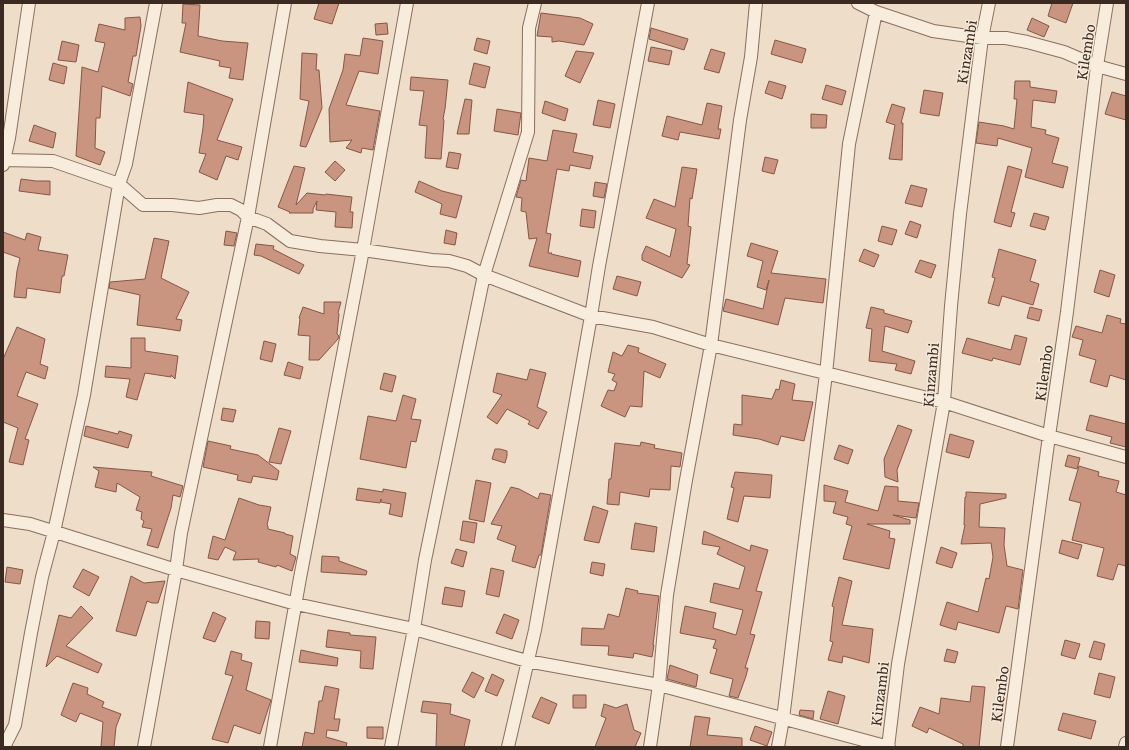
<svg xmlns="http://www.w3.org/2000/svg" width="1129" height="750" font-family="Literata,serif">
<rect width="100%" height="100%" fill="#edddc9"/>
<path fill="#c99581" stroke="#875645" d="M319,3H339L332,24L314,19Z
M1052,3H1073L1066,23L1048,16Z
M183,4L200,5L198,36L222,41L248,43L243,80L229,78L231,68L219,66L220,61L180,52L186,23H182Z
M541,13L580,18L593,24L584,45L559,41L552,42V37L537,36Z
M140,17L141,26L136,56H133L128,82L133,84L130,96L102,86L100,118H96L95,148L105,152L100,165L76,156L82,67L98,72L105,43L95,41L99,24L125,30V18Z
M1032,18L1049,26L1044,37L1027,30Z
M387,23L388,34L376,35L375,24Z
M651,28L688,39L684,50L649,39Z
M363,38L383,41L378,74L359,71L346,105L380,111L373,150L362,148L361,153L346,148L352,140L330,142L329,109L343,70L345,54L360,56Z
M477,38L490,41L487,54L474,50Z
M775,40L806,49L802,63L771,54Z
M62,41L79,45L76,62L58,60Z
M651,47L672,51L669,65L648,61Z
M711,49L725,53L719,73L704,69Z
M576,51L594,53L580,83L565,76Z
M302,53L317,54L316,70H319L322,108L306,147L300,146L309,101L300,99Z
M53,63L67,67L64,84L49,80Z
M474,63L490,67L485,88L469,84Z
M411,77L448,80L445,109L443,119L444,120L441,159L425,158L427,126L419,125L424,91L410,90Z
M769,81L786,86L782,99L765,93Z
M1015,81H1030V87L1057,91L1055,103L1033,100L1031,127L1046,130L1045,134L1059,138L1052,163L1068,167L1063,188L1025,177L1032,148L998,138L997,146L976,143L979,122L1004,126L1014,129L1017,99H1014Z
M188,82L233,99L217,140L242,147L238,160L226,156L217,180L199,172L206,154L199,153L203,128L204,115L184,112Z
M826,85L846,91L842,105L822,99Z
M924,90L943,93L939,116L920,113Z
M1112,92L1126,96V120L1105,114Z
M465,99L472,100L469,134H457Z
M598,100L615,104L610,128L593,125Z
M545,101L568,109L565,121L542,113Z
M707,103L722,106L718,129H721L719,139L680,132L678,140L662,136L667,116L702,125Z
M892,104L905,108L901,123H903L902,160L889,159L895,125L886,122Z
M497,109L521,113L518,135L494,131Z
M811,114L827,115L826,128H811Z
M34,125L56,133L53,148L29,141Z
M553,130L577,134L573,152L593,156L590,169L570,165L569,171L557,169L546,233L551,234L548,253H552L551,254L581,261L578,277L529,266L537,238L529,239L526,212L521,211L522,198L516,197L521,180L526,181L529,158L547,161Z
M449,152L461,154L458,169L446,167Z
M765,157L778,160L774,174L762,171Z
M335,161L345,170L335,181L325,172Z
M294,166L305,168L296,205L307,193L325,195L326,194L352,197L350,212H353L352,228L335,227L336,212L316,210L317,201L313,209V213H289L290,212L278,207Z
M1008,166L1022,170L1011,212L1015,213L1011,227L994,222Z
M682,167L697,169L692,199L690,198L688,226L691,227L687,264L690,265L682,278L642,260V255L646,246L670,257L676,229L646,218L654,199L675,207Z
M21,179L36,181H50V195L19,191Z
M419,181L442,191L462,196L456,218L440,214L442,204L415,192Z
M595,182L607,184L604,198L593,196Z
M911,185L927,189L922,207L905,203Z
M582,209L596,211L594,228L580,226Z
M1034,213L1049,217L1045,230L1030,226Z
M910,221L921,225L917,238L905,234Z
M882,226L897,230L892,245L878,241Z
M446,230L457,233L455,245L444,243Z
M226,231L237,233L234,246L224,245Z
M3,232L25,240L27,233L41,237L38,250L68,255L64,276H62L60,293L27,288L26,298L14,297L17,271L20,258L3,252Z
M154,238L169,241L161,278L189,292L176,319L182,320L180,331L161,328L137,325L140,295L109,288L110,282L145,279Z
M751,243L778,251L771,273L826,279L823,303L785,298L778,325L723,311L726,299L763,309L769,280L766,290L757,287L763,261L747,256Z
M256,244L274,246L273,249L304,265L299,274L261,256L254,255Z
M864,249L879,255L874,267L859,261Z
M999,249L1036,260L1030,281L1039,284L1033,305L1002,296L999,306L988,303L995,278L992,277Z
M920,260L936,265L931,278L915,272Z
M1100,270L1115,275L1109,297L1094,292Z
M617,276L641,282L637,296L613,289Z
M324,302H341L338,313L339,314L337,334L339,336L338,339L319,360H309L310,336L298,335L300,319L299,318L303,307L324,314Z
M871,307L884,310V313L912,321L908,333L885,326L882,351L915,361L911,374L895,370L897,364L869,361L872,329L866,328Z
M1030,307L1042,310L1039,321L1027,318Z
M1107,315L1121,319L1120,323L1126,324V380L1110,375L1107,387L1090,382L1096,360L1079,355L1083,340L1072,337L1076,326L1102,333Z
M17,327L45,339L40,364L48,367L45,379L26,372L17,396L38,404L25,439L29,440L23,465L9,462L18,428L3,422V359Z
M1015,335L1027,338L1020,365L993,358L992,361L962,353L967,338L1011,350Z
M131,338H145V351L178,356L175,379L171,375V377L145,373L137,400L126,397L130,379L105,377L106,366L131,368Z
M264,341L276,344L272,362L260,359Z
M628,345L639,348L638,352L666,364L660,378L644,371L642,407L630,406L625,417L601,406L608,390L614,391L617,383L612,380L615,374L608,372L613,352L622,356Z
M288,362L303,367L300,379L284,375Z
M530,369L546,373L537,407L547,412L538,429L528,424L530,421L507,409L497,424L487,417L502,395L493,392L497,373L527,380Z
M384,373L396,376L392,392L380,389Z
M781,380L795,384L792,400L813,402L804,441L781,436L778,445L759,439L733,435L734,424L742,425V395L772,399L776,389L779,390Z
M403,395L416,399L411,419L421,420L416,442L411,441L406,468L360,459L368,416L396,421Z
M223,408L236,410L233,422L221,420Z
M1090,415L1126,424V447L1110,443L1112,437L1086,430Z
M898,425L912,430L897,470L898,482L885,477L884,459Z
M86,426L118,434L119,431L132,435L128,448L84,436Z
M279,428L291,431L281,464L269,462Z
M950,434L974,441L969,458L946,452Z
M208,441L231,446L230,449L258,455L279,471L277,480L253,476L251,483L237,480L238,475L203,467Z
M641,442L655,445L654,448L682,453L680,467L671,466L670,490L650,489L649,497L620,492L619,505L607,504L609,479H611L615,443L640,446Z
M839,445L853,450L848,464L834,459Z
M495,449H500L507,451V456L505,463L492,459Z
M1068,455L1080,458L1077,469L1065,466Z
M1079,466L1099,472L1098,476L1119,481L1116,492L1126,495V566L1118,564L1113,580L1097,576L1104,548L1072,540L1081,503L1069,500Z
M93,467L152,472L151,476L183,486L180,497L173,495L171,508L158,548L147,545L152,529L142,527L144,521L141,519L142,512L136,510L140,497L117,483L116,492L95,487L99,471Z
M735,472L772,475L770,498L744,496L738,522L727,519L734,488L731,487Z
M476,480L491,483L484,522L469,519Z
M824,485L848,491L845,502L878,511L885,486L898,487V501L919,503L916,518L893,515L910,520V524H867L890,531L889,538L895,539L889,569L843,559L852,526L846,524L848,517L833,513L836,502L824,501Z
M511,487L519,489L538,499L540,493L551,495L541,555H539L535,568L512,561L516,546L497,539L502,526L491,524Z
M358,488L383,492V489L406,493L402,517L389,514L391,504L381,502V499L380,503L356,500Z
M966,492L1006,494V498L980,504L979,527L1005,528L1004,545L1007,566L1023,570L1018,609L1006,606L999,633L958,622L956,630L940,625L947,602L978,612L986,578L989,579L993,557L991,543L961,544L965,525H964L965,497H966Z
M239,498L259,505L271,507L267,525L268,526V529L285,533V534L293,536L290,554L296,557L292,571L277,565L276,567L258,562L259,559L233,560L236,552L225,547L218,560L208,558L213,536L225,540Z
M593,506L608,511L599,543L584,540Z
M463,521L477,523L474,543L460,540Z
M635,523L657,527L654,552L631,549Z
M704,531L750,551L751,545L768,550L756,591L762,592L750,634L755,635L745,668H748L746,676L738,698L729,696L733,679L710,673L717,649L713,648L716,640L680,633L685,606L716,613L713,628L736,635L743,610L710,602L714,583L739,589L745,567L717,554L720,547L702,544Z
M1062,540L1082,545L1078,559L1059,553Z
M941,547L957,553L952,568L936,563Z
M456,549L467,552L463,567L451,563Z
M322,556L339,557V561L367,571L366,575L321,572Z
M592,562L605,564L603,576L590,573Z
M7,567L23,570L20,584L5,582Z
M491,568L504,571L499,597L486,594Z
M83,569L99,577L89,596L73,587Z
M131,576L144,583L165,581L158,603H152L147,601L136,636L116,631Z
M839,577L852,581L842,625L873,629L869,663L843,656L842,663L828,660L833,642L830,641L834,607L832,606Z
M445,587L465,591L462,607L442,604Z
M626,588L638,591L637,593L659,596L653,645H654L652,657L634,653L633,658L608,655L609,646L581,645L582,628L604,629L608,614L619,617Z
M81,606L93,618L66,646L102,664L98,673L57,656L46,667L59,615L71,618Z
M213,612L226,618L215,642L203,638Z
M504,614L519,620L512,639L496,633Z
M256,621L270,622L269,639L255,638Z
M328,630L350,633V635L376,637L373,669L360,668L361,651L326,647Z
M1065,640L1080,644L1075,659L1061,655Z
M1094,641L1105,644L1101,660L1089,657Z
M947,649L958,652L955,663L944,661Z
M301,650L338,658L337,666L299,662Z
M231,651L242,654L241,660L252,663L246,690L271,700L260,734L234,725L228,743L212,739L233,676L225,674Z
M670,665L698,675L696,687L667,679Z
M472,672L484,678L474,698L462,691Z
M1099,673L1115,677L1110,698L1094,694Z
M492,674L504,680L497,696L485,691Z
M73,683L88,688L87,694L104,702L102,707L121,714L116,727L114,747H101L103,722L80,713L76,722L61,715Z
M325,686L339,689L334,719H340L338,731L327,730L326,737L347,743L346,747H302L305,732L314,734L319,701H322Z
M972,686L985,687L979,747H963V744L929,728L927,733L912,726L920,707L939,714L941,698L970,702Z
M828,691L845,696L838,724L820,719Z
M573,695H586V708H573Z
M541,697L557,704L549,724L532,717Z
M423,701L451,704L450,714L470,720L464,747H436L437,714L421,712Z
M604,704L616,708L627,704L634,730L641,733L635,747H595L606,718L601,716Z
M800,710L814,711L813,719L799,715Z
M1063,713L1096,721L1091,739L1058,730Z
M695,716L710,718L707,735L742,738V747H690Z
M755,726L772,732L767,746L750,740Z
M367,727H383V739L367,738Z"/>
<g fill="none" stroke-linecap="round" stroke-linejoin="round">
<defs>
<path id="street" d="M858,3L876,12L933,31L982,38H1006L1027,42L1064,52L1097,66L1126,74
M3,160L53,161L119,184L143,205H172L199,208L217,205H231L241,210L248,217L267,224L290,241L320,246L363,250L432,260L449,261L467,266L484,275L591,316L653,327L711,345L944,402L1049,436L1126,457
M3,165L9,138L29,3
M3,520L30,524L176,570L296,604L414,629L527,661L659,685L889,747
M4,747L15,725L31,633L42,577L54,532L84,395L119,184L126,164L156,3
M144,747L176,570L181,533L248,217L285,3
M270,747L300,578L363,250L407,3
M391,747L414,629L425,560L484,275L528,132L529,28L535,3
M508,747L535,630L591,316L599,266L648,3
M650,747L659,685L667,595L686,480L711,345L740,120L751,57L756,3
M778,747L783,719L803,555L826,374L849,144L876,12
M888,747L898,664L944,402L951,306L960,214L982,38L989,3
M1007,747L1049,436L1067,312L1097,66L1107,3
M1125,747L1126,743"/>
</defs>
<use href="#street" stroke="#896f5e" stroke-width="14"/>
<use href="#street" stroke="#f8ecdc" stroke-width="12"/>
</g>
<g text-anchor="middle" dominant-baseline="central" stroke-width="3" stroke-linejoin="round" paint-order="stroke">
<g font-size="14" fill="#3a2a21" stroke="#f5e9d9">
<text transform="translate(966 52) rotate(-81)">Kinzambi</text>
<text transform="translate(1085 52) rotate(-81)">Kilembo</text>
<text transform="translate(1043 373) rotate(-82)">Kilembo</text>
<text transform="translate(930 375) rotate(-85)">Kinzambi</text>
<text transform="translate(879 694) rotate(-83)">Kinzambi</text>
<text transform="translate(999 694) rotate(-82)">Kilembo</text>
</g>
</g>
<rect width="1129" height="750" fill="none" stroke="#3a2a21" stroke-width="8"/>
</svg>
